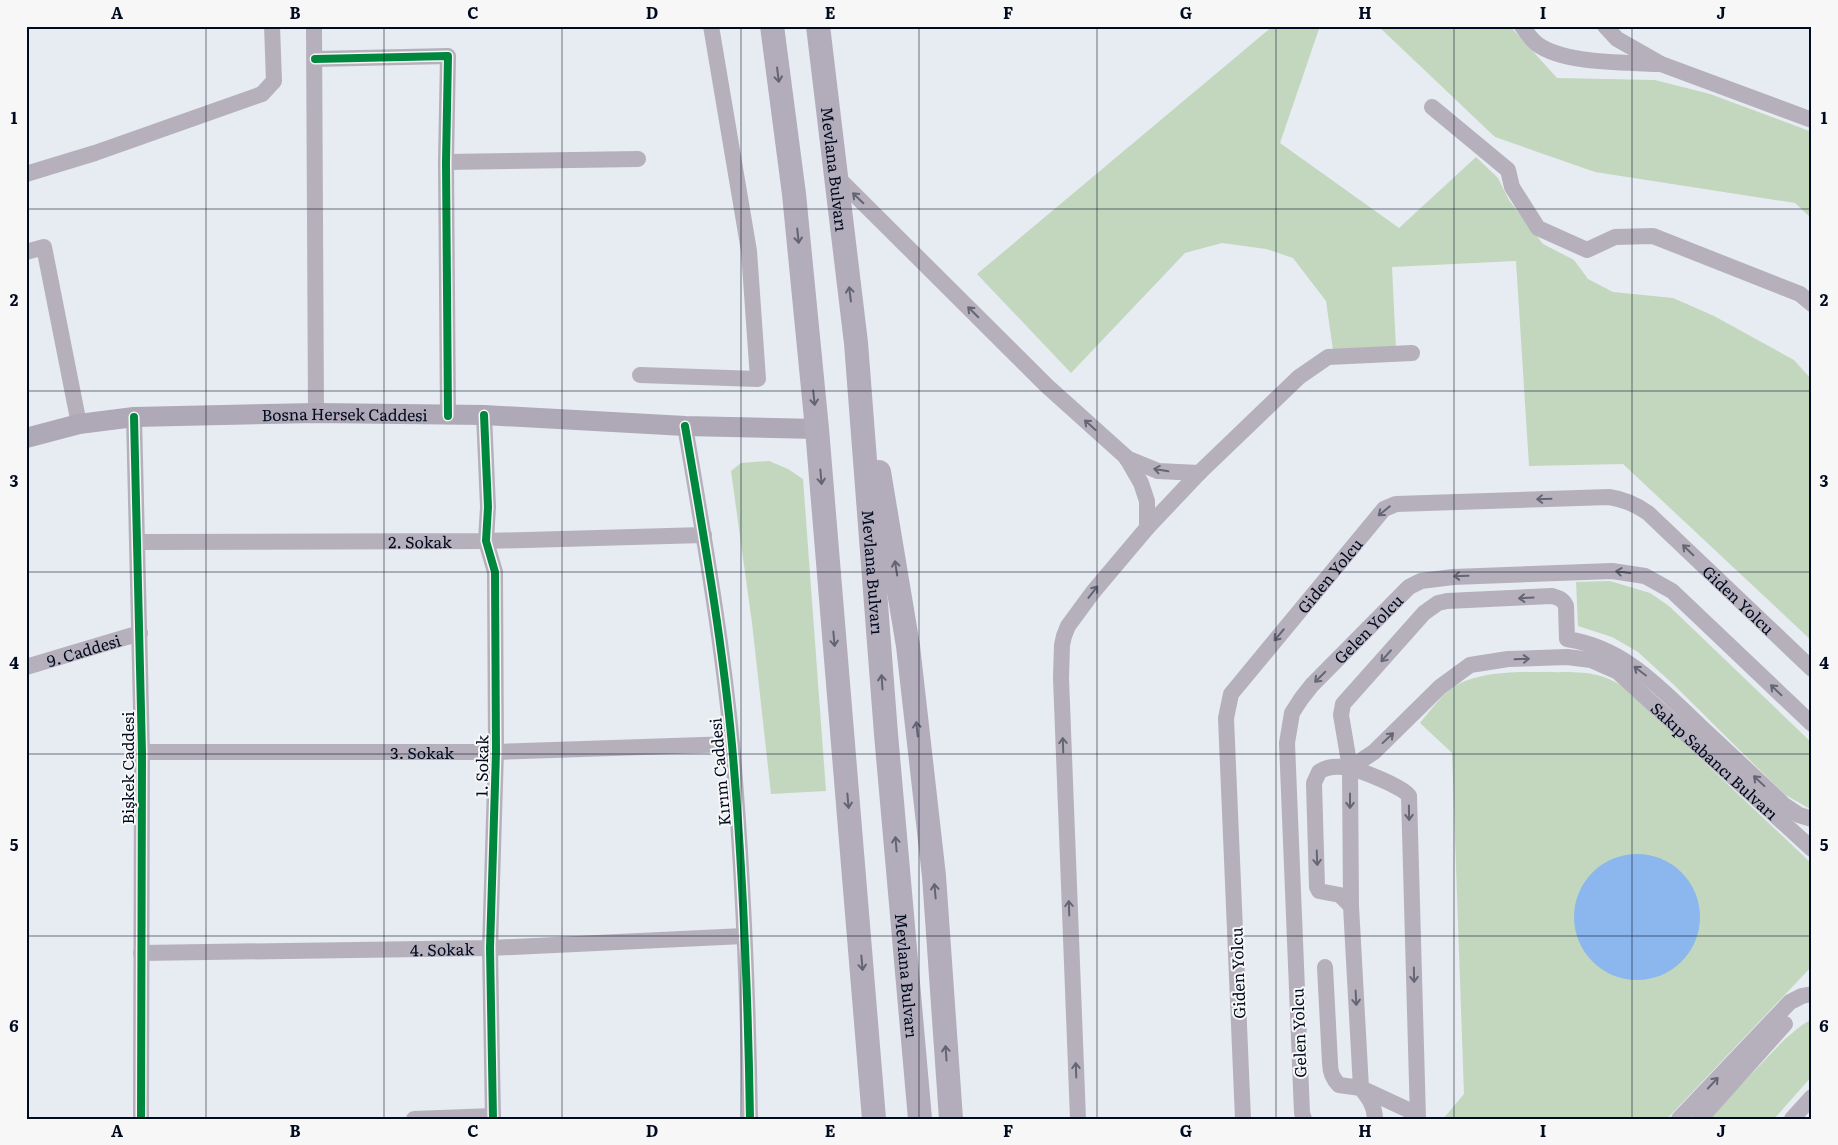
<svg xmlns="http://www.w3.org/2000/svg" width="1838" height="1145" font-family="Literata,serif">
<rect width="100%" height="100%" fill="#e6ecf2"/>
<path fill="#c2d7be" d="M1273,26H1320L1280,143L1399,228L1476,157L1498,178L1509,200L1543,244L1574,260L1588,279L1613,292L1673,298L1714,316L1794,360L1812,380V641L1623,464L1529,466L1516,261L1392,267L1396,349L1333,350L1326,301L1293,258L1266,249L1222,243L1185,253L1071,373L977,274Z
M1378,26H1510L1557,78L1655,80L1710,94L1812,132V219L1795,203L1595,172L1495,137Z
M769,461L788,469L803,479L826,791L771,794L752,623L731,471L741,463Z
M1610,581L1650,593L1669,606L1812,743V810L1784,794L1674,685L1638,652L1612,637L1578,626L1576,582Z
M1569,672C1595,673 1605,675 1627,689L1812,864V966L1667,1119H1443L1464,1094L1452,753L1420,723C1429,712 1438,700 1448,691C1477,667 1533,673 1569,672Z
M1812,1019V1076L1774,1119H1708L1785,1039L1802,1025Z"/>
<path fill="#8bb7ee" d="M1574 917a63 63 0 1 1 126 0a63 63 0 1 1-126 0Z"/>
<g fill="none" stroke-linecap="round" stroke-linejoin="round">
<g stroke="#b6b0bc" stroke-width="16">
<path d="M314,26L316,413"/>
<path d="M1522,26C1526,32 1531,39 1537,44C1564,64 1624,62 1657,64"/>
<path d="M1605,26L1617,39L1661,64L1812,120"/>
<path d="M315,59L448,56L446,162L448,416"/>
<path d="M1432,107L1508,170L1512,187L1538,228L1587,250L1615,237L1653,236L1800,294L1812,304"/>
<path d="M446,162L638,159"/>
<path d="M26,174L95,153L262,94L274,81L272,26"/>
<path d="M836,176L1047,386L1126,457L1141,483L1147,501V528"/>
<path d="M26,252L44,247L79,424"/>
<path d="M640,375L758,379L749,251L711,26"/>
<path d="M484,415L488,507L486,541L495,572L496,752L490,948L493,1119"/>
<path d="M134,417L142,752L141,1119"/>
<path d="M685,426C703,532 722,638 732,745C743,869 748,994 750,1119"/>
<path d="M1126,458L1158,471L1199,473"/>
<path id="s1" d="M138,542L486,541L704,535"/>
<path id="s2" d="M26,667L140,633"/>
<path id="s3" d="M142,752H496L732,744"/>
<path id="s4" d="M1350,768L1374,752L1440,687L1470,665L1508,659L1567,657L1591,660L1618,672L1812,849"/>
<path d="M1351,906L1350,768L1341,715L1343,704L1424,613L1438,603L1447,601L1552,596C1559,598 1563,599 1566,606L1567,639C1625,648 1660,688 1701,727C1729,753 1757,779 1784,805L1799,815L1812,819"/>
<path id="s5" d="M141,953L490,948L744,936"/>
<path d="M1325,967L1330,1063C1330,1072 1332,1078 1339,1085L1361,1088L1417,1114"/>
<path d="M414,1119L493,1116"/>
<path d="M1078,1119L1061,678L1062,645L1064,636L1068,626L1093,592L1147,528L1199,473L1299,377L1328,357L1412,353"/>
<path id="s6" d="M1243,1119L1226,718L1231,694L1384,509L1396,504L1609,497C1624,499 1635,504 1648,513L1812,669"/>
<path id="s7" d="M1304,1119L1302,1113L1287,743L1292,713L1301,699L1312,685L1409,587L1421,581L1453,577L1612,571L1645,576L1672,591L1812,724"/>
<path d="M1375,1119C1375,1106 1368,1097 1361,1088L1351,906L1340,895L1319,891L1317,887L1314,783L1319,772C1327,766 1339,766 1349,768C1361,770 1403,787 1409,796L1418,1119"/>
<path d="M1679,1119L1790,1002L1802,996L1812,994"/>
<path d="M1700,1119L1785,1024"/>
<path d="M1792,1119L1812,1097"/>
</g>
<path stroke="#afa8b6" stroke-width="20" id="s8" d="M26,438L79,424L134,417L316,413L484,415L685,426L817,429"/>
<g stroke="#b3acbb" stroke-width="24">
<path d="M772,26L794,194L817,429L874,1119"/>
<path id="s9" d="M818,26L856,343L886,734L920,1119"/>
<path d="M879,472L908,646L934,876L951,1119"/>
</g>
<defs>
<path id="cycleway" d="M315,59L448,56L446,162L448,416
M484,415L488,507L486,541L495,572L496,752L490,948L493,1119
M134,417L142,752L141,1119
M685,426C703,532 722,638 732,745C743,869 748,994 750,1119"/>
</defs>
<use href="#cycleway" stroke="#f7f7f7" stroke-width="11"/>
<use href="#cycleway" stroke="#00873e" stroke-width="8"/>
</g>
<defs><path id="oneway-shaft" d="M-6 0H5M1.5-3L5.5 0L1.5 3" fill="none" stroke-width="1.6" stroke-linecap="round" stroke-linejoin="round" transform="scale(1.25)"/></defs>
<g stroke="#626475">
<use href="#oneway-shaft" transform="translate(778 75) rotate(83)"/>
<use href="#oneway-shaft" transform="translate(798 236) rotate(84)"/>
<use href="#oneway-shaft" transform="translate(850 294) rotate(-97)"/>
<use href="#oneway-shaft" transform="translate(814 398) rotate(84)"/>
<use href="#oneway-shaft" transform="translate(821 477) rotate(85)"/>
<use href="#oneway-shaft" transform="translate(896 568) rotate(-99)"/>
<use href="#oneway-shaft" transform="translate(834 639) rotate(85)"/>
<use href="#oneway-shaft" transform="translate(882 682) rotate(-94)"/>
<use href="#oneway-shaft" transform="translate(917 729) rotate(-96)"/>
<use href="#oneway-shaft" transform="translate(848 801) rotate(85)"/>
<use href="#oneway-shaft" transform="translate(896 844) rotate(-95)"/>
<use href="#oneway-shaft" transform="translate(935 891) rotate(-95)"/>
<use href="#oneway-shaft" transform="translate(862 963) rotate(85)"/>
<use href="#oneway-shaft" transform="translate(946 1053) rotate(-94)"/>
</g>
<g stroke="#646676">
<use href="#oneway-shaft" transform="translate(858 198) rotate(-136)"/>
<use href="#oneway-shaft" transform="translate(973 312) rotate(-135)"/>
<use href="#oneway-shaft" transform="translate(1090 425) rotate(-138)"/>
<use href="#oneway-shaft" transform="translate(1161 470) rotate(-170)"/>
<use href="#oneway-shaft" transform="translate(1544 499) rotate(178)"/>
<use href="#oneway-shaft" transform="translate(1384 511) rotate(141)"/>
<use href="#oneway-shaft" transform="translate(1688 550) rotate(-136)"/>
<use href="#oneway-shaft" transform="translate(1623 572) rotate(-173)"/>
<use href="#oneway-shaft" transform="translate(1461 576) rotate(178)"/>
<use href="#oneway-shaft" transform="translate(1093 592) rotate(-52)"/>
<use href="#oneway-shaft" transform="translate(1526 598) rotate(177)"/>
<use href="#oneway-shaft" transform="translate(1279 635) rotate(130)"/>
<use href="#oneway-shaft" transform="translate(1386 656) rotate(131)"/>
<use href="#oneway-shaft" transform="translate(1522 659) rotate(-2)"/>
<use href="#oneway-shaft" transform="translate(1640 671) rotate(-143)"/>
<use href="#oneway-shaft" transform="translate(1320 677) rotate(135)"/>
<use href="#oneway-shaft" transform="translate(1776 690) rotate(-136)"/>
<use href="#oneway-shaft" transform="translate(1388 738) rotate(-43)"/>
<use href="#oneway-shaft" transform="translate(1063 745) rotate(-92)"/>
<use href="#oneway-shaft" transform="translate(1759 781) rotate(-137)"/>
<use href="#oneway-shaft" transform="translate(1350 801) rotate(90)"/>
<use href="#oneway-shaft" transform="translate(1409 813) rotate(89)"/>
<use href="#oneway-shaft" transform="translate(1317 858) rotate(88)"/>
<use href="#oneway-shaft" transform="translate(1069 908) rotate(-92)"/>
<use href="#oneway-shaft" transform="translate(1414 975) rotate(89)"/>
<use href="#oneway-shaft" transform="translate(1356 998) rotate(87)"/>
<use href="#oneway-shaft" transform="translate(1076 1070) rotate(-92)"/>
<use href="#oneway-shaft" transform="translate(1713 1083) rotate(-47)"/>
</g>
<path fill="none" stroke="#000b20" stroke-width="1" stroke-opacity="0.55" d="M206,26V1119M384,26V1119M562,26V1119M741,26V1119M919,26V1119M1097,26V1119M1276,26V1119M1454,26V1119M1632,26V1119M26,209H1812M26,391H1812M26,572H1812M26,754H1812M26,936H1812"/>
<g text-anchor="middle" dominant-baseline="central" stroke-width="4" stroke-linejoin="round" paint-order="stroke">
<g font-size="16" fill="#000b20" stroke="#f7f7f7">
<text stroke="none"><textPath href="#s9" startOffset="144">Mevlana Bulvarı</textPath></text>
<text stroke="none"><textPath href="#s8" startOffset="321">Bosna Hersek Caddesi</textPath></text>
<text stroke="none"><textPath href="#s1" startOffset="282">2. Sokak</textPath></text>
<text stroke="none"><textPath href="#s9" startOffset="549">Mevlana Bulvarı</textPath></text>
<text stroke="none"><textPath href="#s6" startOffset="580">Giden Yolcu</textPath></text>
<text stroke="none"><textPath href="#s6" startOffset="1060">Giden Yolcu</textPath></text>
<text stroke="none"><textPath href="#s7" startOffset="521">Gelen Yolcu</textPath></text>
<text stroke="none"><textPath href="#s2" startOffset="60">9. Caddesi</textPath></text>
<text stroke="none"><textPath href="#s3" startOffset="280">3. Sokak</textPath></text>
<text stroke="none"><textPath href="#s4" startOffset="441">Sakıp Sabancı Bulvarı</textPath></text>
<text transform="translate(481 766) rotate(-89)">1. Sokak</text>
<text transform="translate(127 768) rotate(-90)">Bişkek Caddesi</text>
<text transform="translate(719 772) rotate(-95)">Kırım Caddesi</text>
<text stroke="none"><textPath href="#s5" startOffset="301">4. Sokak</textPath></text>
<text transform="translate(1237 973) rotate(-92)">Giden Yolcu</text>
<text stroke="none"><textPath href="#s9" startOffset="954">Mevlana Bulvarı</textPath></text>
<text transform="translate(1298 1033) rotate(-92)">Gelen Yolcu</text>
</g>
</g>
<rect width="1838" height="1145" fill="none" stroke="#f7f7f7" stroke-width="55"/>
<rect x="28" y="28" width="1782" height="1090" fill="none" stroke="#000b20" stroke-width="2"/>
<g font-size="16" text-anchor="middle" font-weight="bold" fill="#000b20">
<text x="117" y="19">A</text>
<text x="295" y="19">B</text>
<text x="473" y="19">C</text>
<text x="652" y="19">D</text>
<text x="830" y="19">E</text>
<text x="1008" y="19">F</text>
<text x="1186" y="19">G</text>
<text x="1365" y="19">H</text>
<text x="1543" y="19">I</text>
<text x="1721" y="19">J</text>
<text x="14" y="124">1</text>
<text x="1824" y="124">1</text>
<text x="14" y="306">2</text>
<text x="1824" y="306">2</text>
<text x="14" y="487">3</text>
<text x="1824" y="487">3</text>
<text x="14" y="669">4</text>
<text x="1824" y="669">4</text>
<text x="14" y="851">5</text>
<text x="1824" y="851">5</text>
<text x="14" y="1032">6</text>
<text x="1824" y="1032">6</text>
<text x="117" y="1137">A</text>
<text x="295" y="1137">B</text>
<text x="473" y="1137">C</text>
<text x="652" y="1137">D</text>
<text x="830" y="1137">E</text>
<text x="1008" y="1137">F</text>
<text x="1186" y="1137">G</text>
<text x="1365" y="1137">H</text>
<text x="1543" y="1137">I</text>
<text x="1721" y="1137">J</text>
</g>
</svg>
